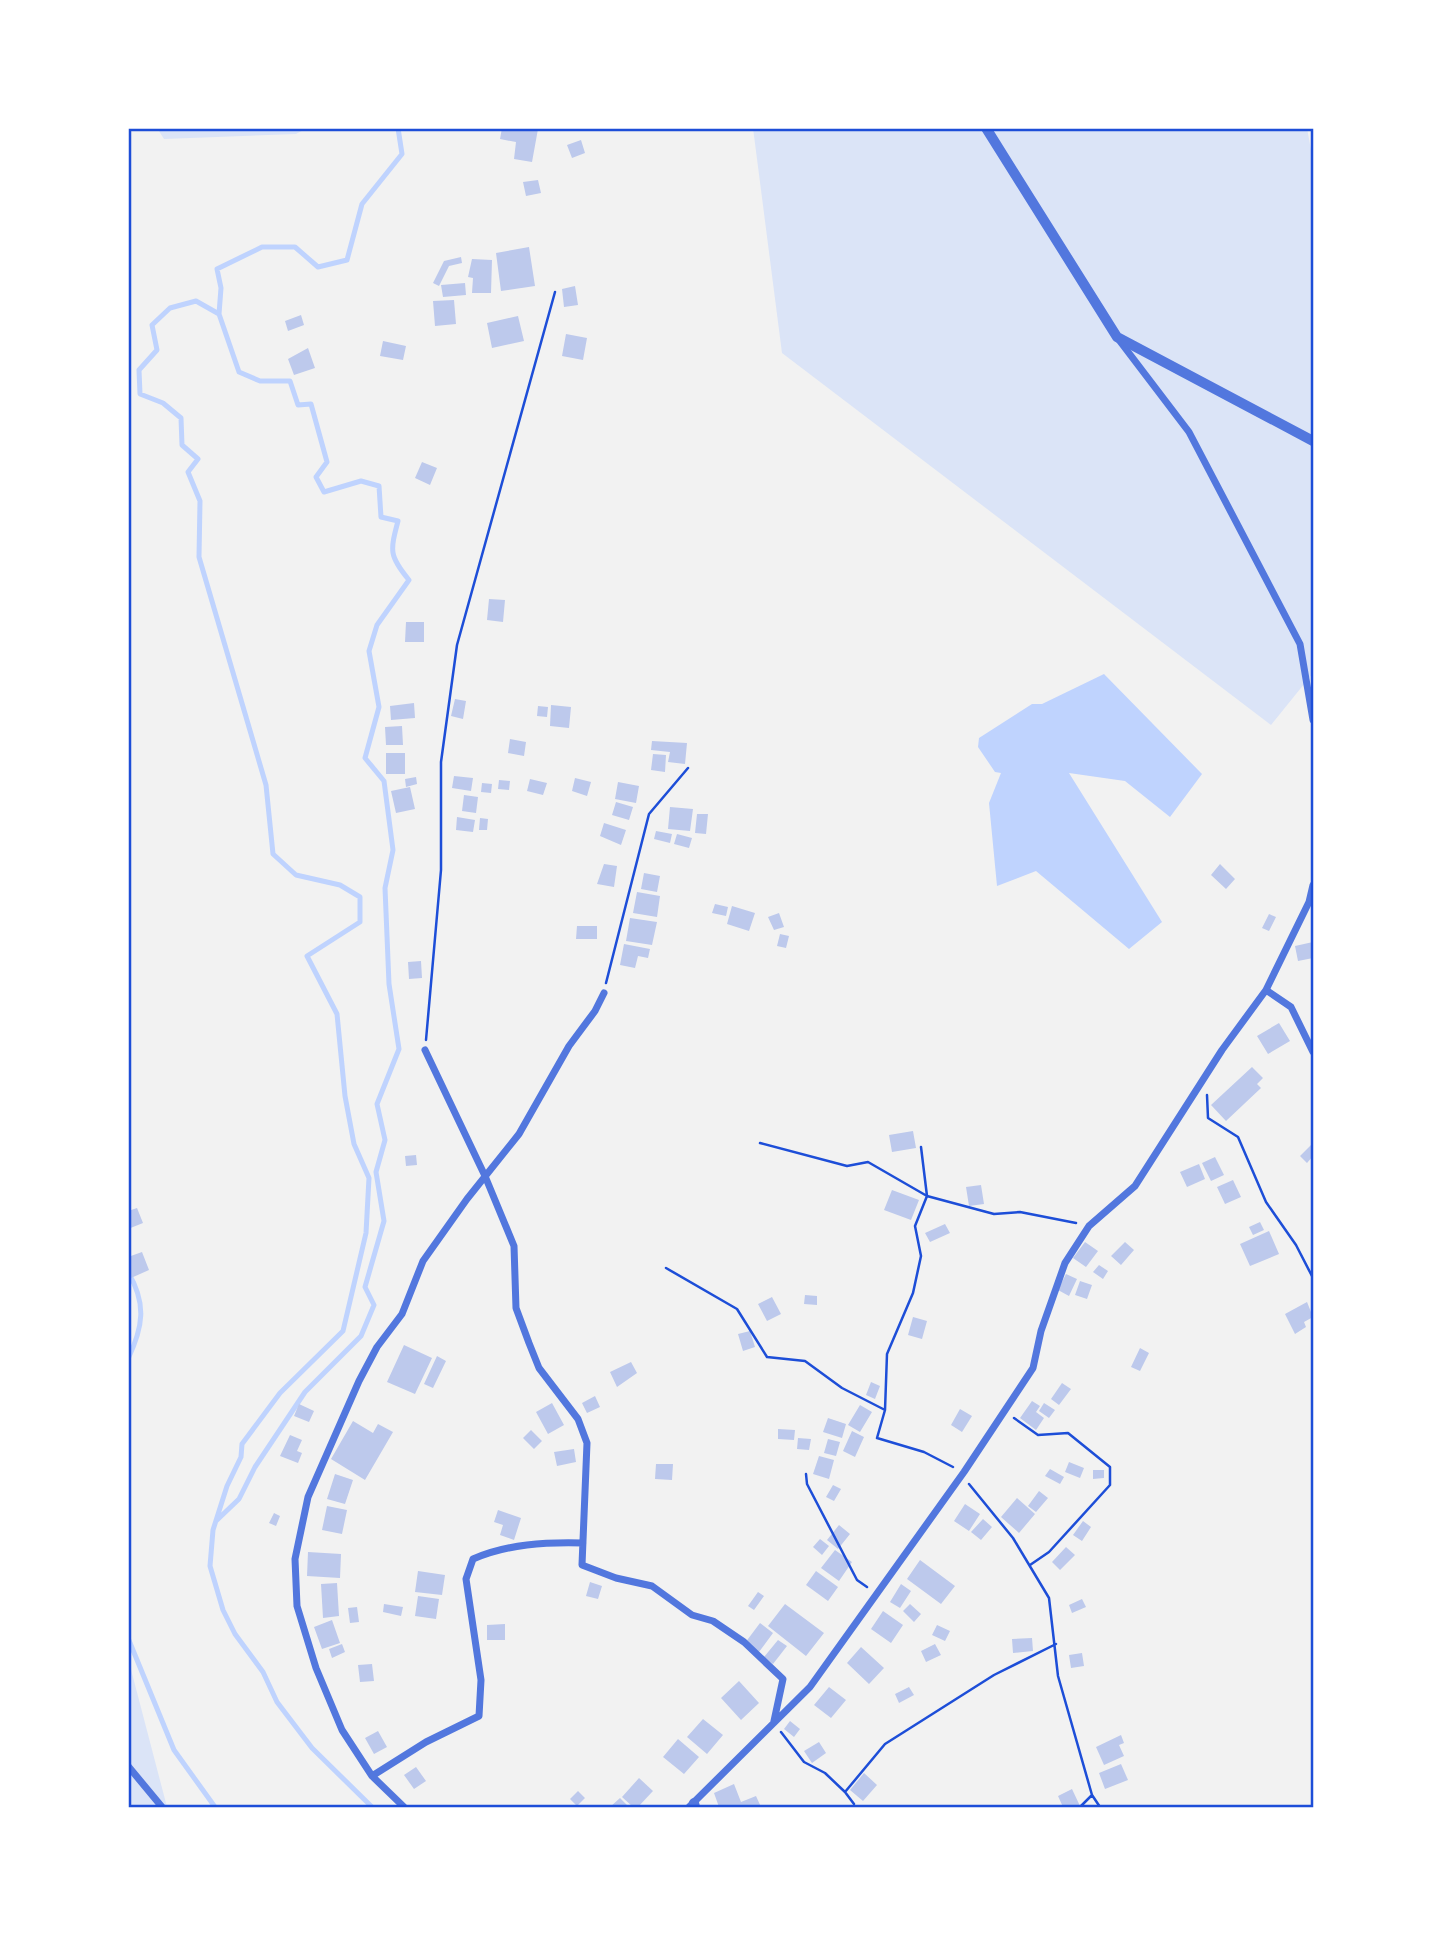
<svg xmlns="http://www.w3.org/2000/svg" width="1441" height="1935" font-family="'Fira Sans Condensed',sans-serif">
<rect width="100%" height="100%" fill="#f2f2f2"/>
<path fill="#dbe4f7" d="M157,128H307L296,134L164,139Z
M753,128H1307L1313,161V673L1271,725L782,353Z
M128,1658L167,1807H128Z"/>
<path fill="#bfd3fe" d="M1104,674L1202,774L1170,817L1125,781L1069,773L1162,922L1129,949L1036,871L997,886L989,803L1001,773L995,772L978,747L979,738L1032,704H1042Z"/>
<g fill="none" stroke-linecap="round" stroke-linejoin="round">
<path stroke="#bfd3fe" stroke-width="5" d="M128,1272C147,1304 143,1327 128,1359
M216,1521L239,1499L255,1467L305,1392L361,1336L374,1305L365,1287L384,1221L376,1172L385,1140L377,1104L399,1049L389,984L385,888L393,850L384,781L365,758L379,707L369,651L377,625L409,580C389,556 390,551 398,521L381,517L379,486L361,481L324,492L316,477L327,462L311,404L298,405L290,381H260L239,372L219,314
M128,1638L174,1750L215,1807
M372,1807L312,1748L277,1702L263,1672L235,1634L223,1610L210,1566L213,1530L227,1486L241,1457L242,1444L280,1393L343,1331L366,1233L369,1178L354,1144L345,1096L337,1014L307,956L360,922V897L340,885L296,875L273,854L266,785L199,557L200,501L188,472L198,459L182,445L181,418L163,403L140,394L139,370L157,350L152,325L170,308L196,301L219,314L221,288L217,269L262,247H295L318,267L347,260L362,204L402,154L398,128"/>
</g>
<path fill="#bdc9ec" d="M502,128L538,129L532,162L514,159L516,142L500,139Z
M581,140L585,153L572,158L567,145Z
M538,180L541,193L526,196L523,182Z
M529,247L535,286L501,291L496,253Z
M461,257L462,263L449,266L439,286L433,283L444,261Z
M472,259L492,260L491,293H472L473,278L468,277Z
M465,283L466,295L443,297L441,285Z
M575,286L578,305L564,307L562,289Z
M454,300L456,324L435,326L433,301Z
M301,315L304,325L288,331L285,321Z
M518,316L524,341L492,348L487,323Z
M566,334L587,338L583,360L562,356Z
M383,341L406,346L403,360L380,356Z
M308,348L315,368L294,375L288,359Z
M422,462L437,468L430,485L415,478Z
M489,599L505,600L503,622L487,620Z
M406,622H424V642H405Z
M455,699L466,701L463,719L451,716Z
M414,703L415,718L391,720L390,706Z
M551,705L571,707L569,728L550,726Z
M538,706L548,707L547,717L537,716Z
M402,726L403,745H386L385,727Z
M510,739L526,742L524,756L508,753Z
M652,741L687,743L685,764L668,762L670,752L651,750Z
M386,753H405V774H386Z
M653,754L666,755L665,772L651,770Z
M454,776L473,778L471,791L452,788Z
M416,777L417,784L406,787L405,779Z
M575,778L591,782L587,796L572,791Z
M530,779L547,783L543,795L527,791Z
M499,780L510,781L509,790L498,789Z
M618,782L639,786L636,803L615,799Z
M482,783L492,784L491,793L481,792Z
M410,787L415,809L396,813L391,791Z
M464,795L478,797L476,813L462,811Z
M616,802L633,807L629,820L612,815Z
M670,807L693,809L690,831L668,829Z
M697,814H708L706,834L695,833Z
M457,817L475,820L473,832L456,830Z
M480,818L488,819L487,830H479Z
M604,823L626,830L621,845L600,836Z
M656,831L672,834L670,843L654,839Z
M677,834L692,838L689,848L674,844Z
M604,864L617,866L614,887L597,884Z
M1220,864L1235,879L1226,889L1211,875Z
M644,873L660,876L657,892L641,889Z
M637,892L660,896L657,917L633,913Z
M715,904L728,907L726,916L712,913Z
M732,906L755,913L749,931L727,924Z
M779,913L784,927L774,930L768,917Z
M1269,914L1276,917L1269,931L1262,928Z
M630,918L657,922L652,945L626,941Z
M577,926H597V939H576Z
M780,934L789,936L786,948L777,946Z
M1313,942V958L1298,961L1295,946Z
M624,944L650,949L648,958L638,956L635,968L620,965Z
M421,961L422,978L409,979L408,962Z
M1279,1023L1290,1041L1268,1054L1257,1036Z
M1252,1067L1263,1078L1257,1084L1261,1088L1226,1121L1211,1105Z
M913,1131L916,1148L892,1152L889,1135Z
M1311,1145L1313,1156L1307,1163L1300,1156Z
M416,1155L417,1165L406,1166L405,1156Z
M1215,1157L1224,1175L1211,1181L1202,1163Z
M1199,1164L1205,1179L1187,1187L1180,1172Z
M1233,1180L1241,1197L1225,1204L1217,1187Z
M981,1185L984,1204L969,1206L966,1187Z
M892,1190L919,1200L911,1220L884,1210Z
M137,1208L143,1223L128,1229V1211Z
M1260,1222L1264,1230L1253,1235L1249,1227Z
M945,1224L950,1233L930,1242L925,1233Z
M1269,1231L1279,1254L1250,1266L1240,1244Z
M1085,1242L1098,1251L1086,1267L1073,1258Z
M1125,1242L1134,1250L1121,1265L1111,1256Z
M142,1252L149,1270L131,1278L128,1257Z
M1099,1265L1108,1271L1103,1279L1093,1272Z
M1066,1274L1077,1279L1069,1296L1058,1290Z
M1080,1281L1092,1285L1087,1299L1075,1295Z
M805,1295L817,1296V1305L804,1304Z
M772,1297L781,1314L767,1321L758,1304Z
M1307,1302L1313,1317L1304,1322L1306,1327L1295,1334L1285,1314Z
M913,1317L927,1321L922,1339L908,1335Z
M750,1331L755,1347L743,1351L738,1334Z
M404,1345L432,1358L415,1394L387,1382Z
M1140,1348L1149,1353L1140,1371L1131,1367Z
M437,1356L446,1361L433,1388L424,1384Z
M631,1362L637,1373L617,1387L610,1372Z
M871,1382L880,1386L875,1399L866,1395Z
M1062,1383L1071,1389L1059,1405L1051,1399Z
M595,1396L600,1407L587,1413L582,1403Z
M1032,1401L1040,1406L1036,1412L1044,1418L1036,1430L1020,1418Z
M552,1403L564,1425L548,1434L536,1412Z
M1044,1403L1055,1410L1049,1418L1039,1411Z
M299,1404L314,1411L309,1422L294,1416Z
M860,1405L872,1412L860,1432L848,1425Z
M960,1409L972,1416L962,1432L951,1425Z
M828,1418L846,1424L842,1438L823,1432Z
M353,1421L373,1433L378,1424L393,1432L365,1480L331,1459Z
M778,1429L795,1430L794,1440L778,1439Z
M531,1430L542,1441L534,1449L523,1438Z
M852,1431L864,1437L855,1457L843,1451Z
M290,1435L302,1440L297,1451L302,1453L298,1463L280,1456Z
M798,1438L811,1439L809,1450L797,1449Z
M828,1439L840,1442L836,1456L824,1453Z
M574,1449L576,1462L557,1466L554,1452Z
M819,1456L834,1460L829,1479L813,1474Z
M1069,1462L1084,1468L1080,1478L1065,1472Z
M656,1464H673L672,1480L655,1479Z
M1050,1469L1064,1477L1060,1484L1045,1476Z
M1093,1470H1104V1478L1093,1479Z
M335,1474L353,1480L345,1504L327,1499Z
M833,1485L841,1489L834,1501L826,1497Z
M1039,1491L1048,1498L1036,1512L1028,1506Z
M1017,1498L1035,1514L1019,1533L1001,1517Z
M965,1504L980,1514L969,1531L954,1521Z
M327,1506L347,1510L342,1534L322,1530Z
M498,1510L521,1518L514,1540L500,1535L503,1525L494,1522Z
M274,1513L280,1516L276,1526L269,1523Z
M983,1519L992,1527L981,1540L971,1532Z
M1083,1521L1091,1527L1082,1541L1073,1535Z
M839,1525L850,1534L838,1549L827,1540Z
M820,1539L829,1546L822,1555L813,1547Z
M1066,1547L1075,1555L1060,1570L1052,1562Z
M835,1550L852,1562L839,1581L821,1568Z
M308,1552L341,1554L340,1578L307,1576Z
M920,1560L955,1586L941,1604L907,1579Z
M418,1571L445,1575L442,1595L415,1592Z
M816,1571L838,1587L828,1601L806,1585Z
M590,1582L602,1586L598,1599L586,1596Z
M337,1583L339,1616L323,1618L321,1584Z
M901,1584L911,1591L900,1608L890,1602Z
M758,1592L764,1596L754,1610L748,1606Z
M418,1596L439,1599L436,1619L415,1616Z
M1082,1599L1086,1607L1072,1613L1069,1605Z
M384,1604L403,1607L401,1616L383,1612Z
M785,1604L824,1633L806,1656L768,1626Z
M910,1604L921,1614L914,1622L903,1611Z
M357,1607L359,1622L350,1623L348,1608Z
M883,1611L903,1625L891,1643L871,1629Z
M332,1620L340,1643L322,1649L314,1627Z
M760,1623L773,1633L759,1652L745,1643Z
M505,1624V1640H487V1625Z
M937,1625L950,1631L945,1641L932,1635Z
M1032,1638L1033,1651L1013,1653L1012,1639Z
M778,1640L787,1646L773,1664L764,1657Z
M342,1644L345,1652L332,1658L329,1649Z
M935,1644L941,1655L926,1662L921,1651Z
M861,1647L884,1668L869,1684L847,1663Z
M1082,1653L1084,1666L1071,1668L1069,1655Z
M372,1664L374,1681L360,1682L358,1665Z
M739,1681L759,1703L741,1720L721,1698Z
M829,1687L846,1700L831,1718L814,1705Z
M909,1687L914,1695L899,1703L895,1694Z
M703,1719L723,1735L707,1754L687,1737Z
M790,1721L800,1729L794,1737L784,1729Z
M378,1731L387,1747L374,1754L365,1738Z
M1121,1735L1124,1743L1119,1745L1124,1756L1104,1765L1096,1747Z
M678,1739L699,1757L684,1774L663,1757Z
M819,1742L826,1753L812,1763L804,1751Z
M1121,1764L1128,1780L1105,1789L1099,1773Z
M416,1767L426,1781L414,1789L404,1775Z
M864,1773L877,1785L863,1801L850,1790Z
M639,1778L653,1791L638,1807H633L622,1797Z
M734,1784L741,1802L756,1796L761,1807H719L714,1793Z
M1072,1789L1080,1806L1063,1807L1058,1796Z
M578,1791L585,1798L577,1806L570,1799Z
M620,1798L629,1807H610Z"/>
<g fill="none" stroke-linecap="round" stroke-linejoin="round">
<path stroke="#1d4ed8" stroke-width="2.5" d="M606,983L649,814L688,768
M426,1040L441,870V762L457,645L555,292
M1207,1095L1208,1118L1238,1137L1266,1202L1296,1245L1313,1278
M760,1143L847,1166L868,1162L927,1196L994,1214L1020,1212L1076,1223
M666,1268L737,1309L767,1357L805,1361L842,1388L885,1410L877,1438L924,1452L953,1467
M885,1410L887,1354L913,1293L921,1256L915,1226L927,1196L921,1147
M1014,1418L1038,1435L1068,1433L1110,1467V1485L1049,1552L1030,1565
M806,1474L807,1484L857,1580L867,1587
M969,1484L1013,1538L1049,1598L1058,1676L1092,1795L1100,1807
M781,1732L804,1762L825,1773L845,1792L885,1744L994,1675L1056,1644
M845,1792L854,1804
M1080,1807L1092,1795"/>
<path stroke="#5277de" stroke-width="7" d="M1119,340L1189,432L1300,644L1313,720
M1266,990L1291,1007L1313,1052
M425,1050L485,1176L514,1246L516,1308L529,1343L539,1368L578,1419L587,1443L582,1565L616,1578L652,1586L692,1615L713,1621L744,1642L783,1679L774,1721
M128,1766L162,1807
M372,1776L426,1742L479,1716L481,1680L466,1579L473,1559C507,1544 546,1542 583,1543
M404,1807L372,1776L342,1730L316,1668L297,1606L295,1559L308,1497L359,1381L377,1347L402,1314L423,1261L467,1199L519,1134L569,1046L595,1011L604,993
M689,1807L810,1687L964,1472L1033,1368L1041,1331L1065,1263L1089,1226L1135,1186L1222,1050L1266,990L1309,902L1313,885"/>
<path stroke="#5277de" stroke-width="10" d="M986,128L1117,337L1313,441
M694,1803L695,1807"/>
</g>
<rect width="1441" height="1935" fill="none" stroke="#ffffff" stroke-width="259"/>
<rect x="130" y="130" width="1182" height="1676" fill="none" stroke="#1d4ed8" stroke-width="2.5"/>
</svg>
